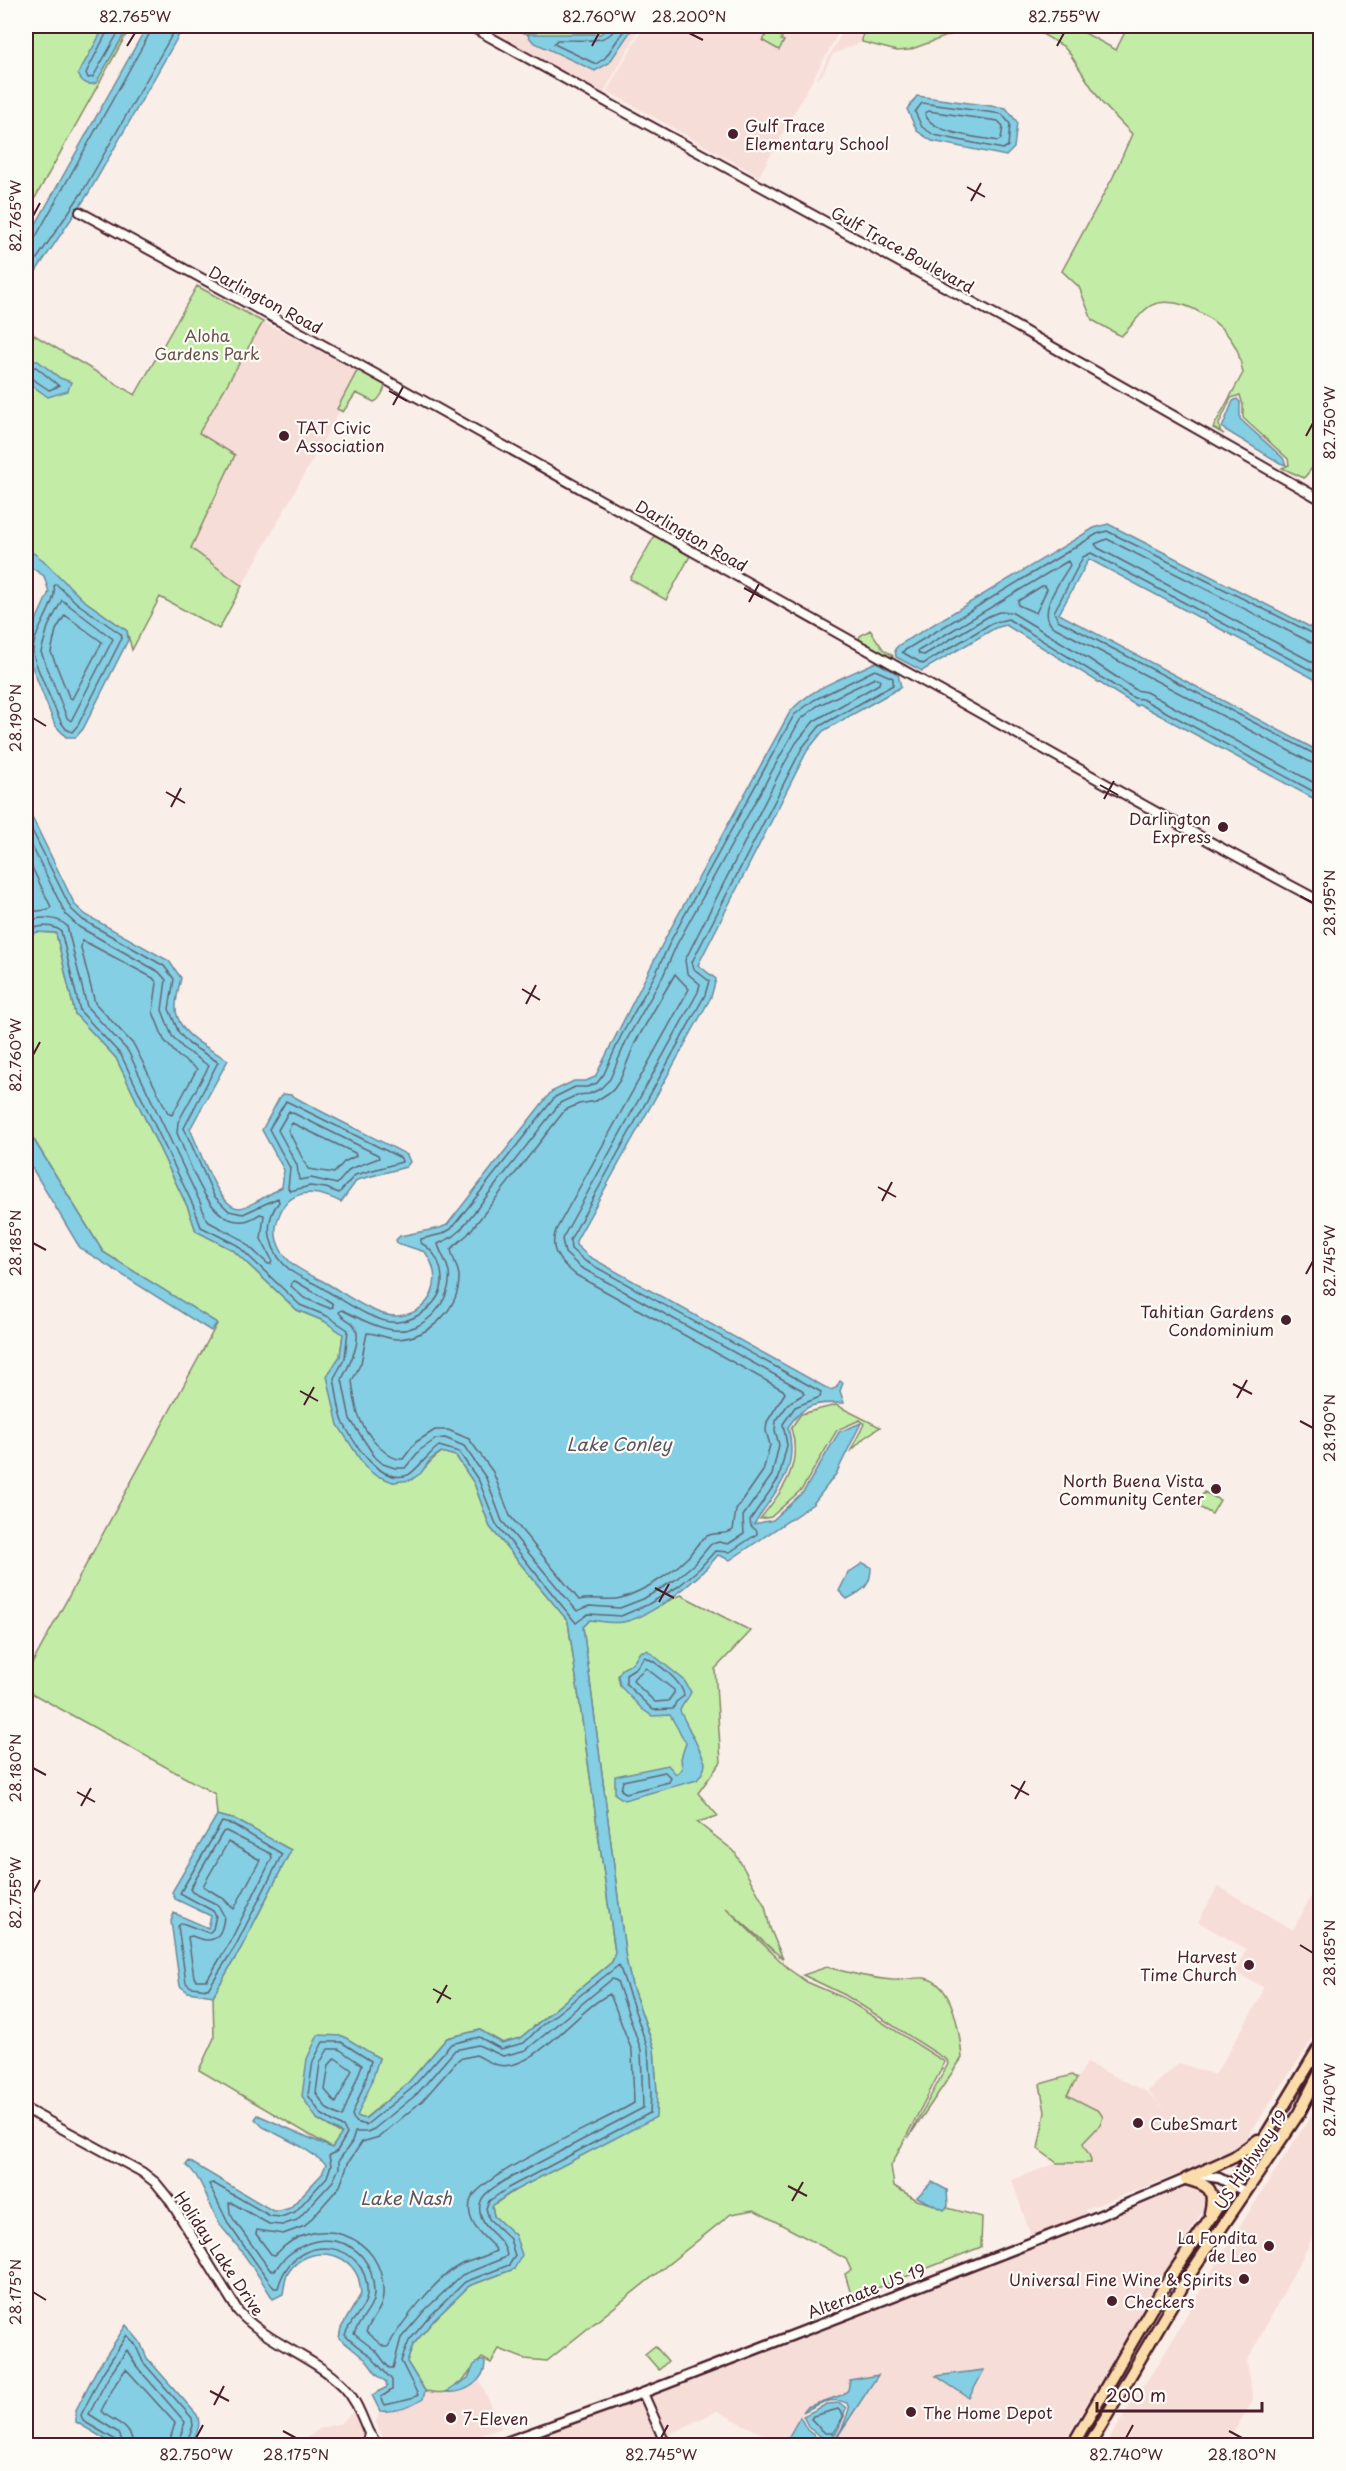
<svg xmlns="http://www.w3.org/2000/svg" width="1346" height="2471" font-family="'Playpen Sans',sans-serif">
<rect width="100%" height="100%" fill="#faeee9"/>
<filter id="ink" filterUnits="userSpaceOnUse"><feTurbulence type="fractalNoise" baseFrequency=".0167" numOctaves="2"/><feDisplacementMap in="SourceGraphic" scale="12" xChannelSelector="R" yChannelSelector="G"/><feConvolveMatrix kernelMatrix="1 2 1 2 8 2 1 2 1" color-interpolation-filters="sRGB"/></filter>
<g filter="url(#ink)">
<path fill="#f7ddd8" fill-rule="evenodd" d="M477,26H489L527,34L533,42L609,63L634,26H641L605,90V94L757,178L756,181Z
M644,26H828L839,32L759,176L607,91Z
M835,26H863L862,42L833,54L822,75L816,80L842,33L841,29Z
M263,322L362,371L242,586L191,548L235,455L199,433Z
M1320,1880V2028L1238,2151L1032,2239L1012,2180L1057,2163H1091L1084,2147L1087,2137L1100,2125L1102,2114L1067,2095L1087,2063L1147,2092L1165,2109L1148,2091L1179,2063L1215,2075L1259,2000L1263,1987L1235,1972L1246,1949L1198,1922L1218,1886L1293,1930ZM1193,2169V2170L1087,2215L1086,2209Z
M1320,2102V2240L1313,2237L1247,2362L1253,2400L1226,2445H1106L1133,2400L1157,2366L1221,2255Z
M1186,2182L1201,2187L1209,2200L1062,2445H832L878,2375L842,2395L807,2407L784,2445L717,2411L666,2436L647,2394Z
M479,2379L502,2428L451,2445H386L376,2422L380,2411H389L413,2405L425,2394V2391L452,2392L476,2384Z
M641,2397L660,2439L647,2446H505Z
M356,2409L366,2445L296,2446L319,2429L341,2423Z"/>
<path fill="#c3eca7" stroke="#868669" stroke-width="1.5" d="M26,26H131L26,214Z
M489,26H612L601,34L535,35Z
M863,26H956L953,34L909,50L897,51L862,42Z
M1036,26H1072L1116,50L1126,30L1131,26H1320V458L1304,478L1282,468L1289,465L1288,459L1243,418V405L1240,395L1231,398L1219,424L1220,431L1224,434L1213,428L1243,373C1241,365 1240,357 1237,350C1225,324 1188,298 1158,303C1142,306 1133,327 1121,336L1092,320L1079,287L1062,271L1113,177L1132,134L1102,103L1070,54L1063,46L1035,30Z
M769,29L782,37L781,40L784,41L779,50L763,41Z
M197,286L263,322L199,433L235,455L191,548L242,586L219,629L160,597L132,650L127,631L82,599L37,556L26,548V330L135,395Z
M361,369L385,382C386,388 380,400 374,402L356,393L343,412L337,409L356,373Z
M655,535L690,556L666,600L630,579Z
M870,630L883,649L893,656L889,658L859,640L860,636Z
M36,932L56,933L75,1014L116,1058L188,1208L196,1231L233,1250L297,1310L324,1321L343,1334L340,1356L328,1377L393,1482C425,1479 419,1468 442,1452L456,1456L474,1483L490,1527L568,1621L615,1952L612,1962L520,2038L503,2043L480,2030L447,2038L407,2084L364,2119L357,2116L379,2058L363,2049L317,2119L342,2134L332,2148L199,2070L214,2038L213,1996L241,1948L291,1850L236,1820L217,1815L215,1794L26,1690V1675L217,1324L103,1252L26,1127V940Z
M836,1405L880,1427L864,1438L850,1452L864,1424L860,1420L837,1430L802,1489L771,1517L760,1519C782,1491 803,1466 791,1428L801,1414Z
M1204,1492L1220,1500L1212,1514L1197,1506Z
M681,1595L751,1631L715,1669L721,1762L698,1793L718,1816L697,1822L734,1851L765,1906L770,1928L783,1959L726,1908L790,1970L807,1982L844,1998L945,2062L891,2166L894,2186L917,2200L982,2217L981,2247L852,2298L845,2274L851,2270L846,2259L754,2210L731,2214L547,2361L525,2359L499,2349L491,2363L482,2358C472,2368 459,2388 445,2392C440,2394 430,2391 425,2391L407,2362L413,2345L434,2320L469,2286L514,2269L494,2216L492,2206L657,2093L654,2048L632,1986L626,1959L583,1627L590,1620L622,1622Z
M827,1967C849,1973 869,1978 892,1980C902,1981 914,1977 924,1978C954,1982 960,2035 962,2058L908,2138L948,2064L947,2060L845,1995L803,1975Z
M1072,2075L1077,2079L1067,2095L1099,2111L1103,2117L1100,2125L1083,2143C1084,2151 1091,2152 1091,2163H1057L1038,2149L1045,2112L1040,2084Z
M655,2346L668,2361L659,2370L645,2354Z"/>
<path fill="#84cfe4" stroke="#6d899a" stroke-width="1.5" d="M105,26H129L96,83C88,86 82,83 78,74Z
M147,26H184L88,194L26,286V242Z
M612,26H634L609,63L595,71L533,42L527,34H600Z
M917,96L1006,108L1017,122L1014,148L1006,156L932,141L917,131L907,109Z
M31,361H38L60,378L71,382L68,391L48,397L26,381V366Z
M1237,399L1240,402V419L1283,458L1286,465L1280,463L1222,428L1233,401Z
M1108,524L1320,632V682L1089,559L1059,614L1320,752V802L1139,704L1137,706L1006,625L995,628L922,671L896,657L895,649L899,645L1094,528Z
M26,548L43,560L82,599L127,631L128,640L83,729L76,737H66L55,725L27,654L35,623L49,592L44,576L26,564Z
M876,662L898,674L901,687L823,731L807,751L698,965L716,979L711,997L576,1241V1245L588,1256L830,1390L836,1388L840,1381L843,1383L840,1391L844,1403C816,1403 805,1402 788,1427C800,1472 775,1490 754,1524L773,1520L804,1491L839,1432L861,1423L836,1474L813,1504L730,1560L718,1555C698,1580 654,1616 623,1622C613,1624 600,1621 590,1620L583,1627L626,1959L632,1986L654,2048L657,2093L656,2117L510,2193L492,2206L494,2216L515,2235L522,2255L514,2269L469,2286L434,2320L413,2345L407,2362L425,2391L423,2399C411,2407 395,2412 380,2411L372,2395L387,2387L386,2382L377,2375L366,2360L339,2338L341,2328L361,2294C360,2287 360,2280 357,2275C344,2247 301,2247 287,2275C285,2281 284,2288 283,2294L273,2299C259,2276 243,2251 225,2231C209,2213 206,2180 186,2165L189,2161L273,2211H280L290,2208L322,2174L326,2164L302,2147L263,2127L255,2119L258,2115L332,2148L342,2133L317,2119L302,2096L307,2059L318,2035L343,2036L379,2058L371,2084L357,2116L365,2119L407,2084L447,2038L480,2030L502,2043L520,2038L612,1962L615,1952L568,1621L490,1527L474,1483L456,1456L441,1452L430,1460L421,1473L411,1480L393,1482L375,1475L365,1467L338,1425L327,1376L340,1356L343,1334L324,1321L297,1310L233,1250L196,1231L188,1208L116,1058L75,1014L56,933L36,932L26,940V805L75,905L86,915L169,961L181,978C179,987 176,997 176,1006C175,1034 208,1048 228,1060L190,1129C199,1147 218,1209 240,1208C250,1207 273,1192 282,1187L284,1170L262,1130L280,1097L284,1094L291,1095C329,1117 368,1134 407,1155L410,1162L406,1167L357,1180L341,1202C311,1187 283,1189 276,1227C274,1242 283,1257 295,1266C305,1273 317,1278 328,1284C345,1294 377,1318 398,1316C433,1313 445,1278 425,1252L397,1243L396,1240L400,1236L440,1228L447,1225L551,1092L574,1081H586L595,1077L666,937L790,712C810,688 848,676 876,662Z
M26,1127L103,1252L217,1323L211,1331L80,1248L26,1158Z
M863,1563L871,1567C871,1586 864,1590 847,1599L839,1591L848,1573Z
M647,1650L684,1680L691,1692C688,1700 682,1703 680,1711C684,1719 705,1759 705,1763C705,1770 701,1775 697,1780L624,1800L615,1794V1776L668,1765L676,1774L682,1769L681,1758L686,1743L670,1715L652,1716L642,1709L620,1686L618,1676L622,1669L633,1663L640,1652Z
M217,1815L236,1820L291,1850L241,1948L213,1996L188,1992L180,1986L171,1921L174,1913L208,1928L211,1916L175,1899L172,1892Z
M932,2182L947,2190L948,2206L944,2210L917,2197Z
M126,2325L140,2342L147,2358L197,2415C202,2426 196,2436 189,2445H115L76,2422V2410L96,2371Z
M480,2361H485C486,2381 465,2394 446,2392L468,2378L474,2365Z
M984,2370L969,2398L936,2376Z
M878,2375L832,2445H784L800,2417L807,2430L824,2443C840,2441 845,2421 849,2409L847,2403C831,2396 817,2405 803,2412L807,2407L842,2395L848,2390L850,2380Z
M840,2403L846,2408C842,2419 839,2437 826,2440L809,2428L803,2416L827,2404Z"/>
<g fill="none" stroke-linecap="round" stroke-linejoin="round">
<path stroke="#616575" stroke-width="1.5" d="M110,26L86,73L88,78L93,77L122,26
M615,26C612,46 573,39 557,40L554,44L596,64L605,58L627,26
M922,103L1002,114L1010,124L1008,146L1003,149L934,135L922,127L915,112Z
M928,111L998,121L1003,126L1001,139L998,141C978,137 932,134 925,114Z
M26,244L34,240L151,31L152,26
M26,275L83,191L177,26
M26,369L36,367L59,386L49,390L31,378L26,377
M56,584L78,604L121,634L122,638L78,725L72,732L66,729L61,722C56,711 33,661 33,652C32,632 58,604 54,586Z
M1042,586H1045L1047,589L1036,613L1018,605V601Z
M62,600L113,639L71,721L67,718L41,652L48,627Z
M65,615L102,642L72,699L69,697L51,652L56,630Z
M1320,637L1107,531L1097,534L902,652L923,664L992,623L1008,619L1134,698L1142,699L1320,795
M1320,645L1312,643L1107,539L1095,544L1098,548L1320,666
M1320,675L1091,553L1083,557L1054,612L1058,620L1320,757
M875,678L880,680L879,684L814,721L796,743L783,766L685,960L687,973L700,984L698,992L562,1239L565,1253L580,1267L802,1390L804,1394L789,1403L776,1421L775,1430L779,1445L772,1475L743,1516L744,1534L728,1544L719,1542L711,1544L695,1563L675,1580L643,1599L620,1608L589,1606L577,1611L502,1521L486,1478L464,1446L445,1438L436,1439L420,1450L405,1468H395L383,1464L375,1457L350,1419L342,1379C348,1367 365,1338 353,1324C348,1319 342,1318 339,1312L342,1310C359,1318 376,1328 394,1330C423,1334 453,1301 449,1273C448,1263 440,1253 438,1244L454,1236L461,1229L560,1103L577,1095L589,1094L600,1089L610,1079L627,1039L663,976L677,944L800,720L817,706Z
M1320,765L1312,763L1052,626C1037,610 1061,581 1070,565L1068,561L918,651L919,654L924,655L989,616L999,612H1011L1089,659L1136,690L1146,692L1320,786
M26,818L71,909L83,920L164,966L174,979L169,1009L179,1033L189,1044L218,1062L184,1128L214,1196L229,1211L243,1214L278,1198L279,1202C261,1224 270,1254 291,1271C302,1279 316,1283 327,1291C344,1301 378,1325 398,1322C418,1320 442,1302 442,1281C442,1265 435,1251 421,1243V1239L442,1234L451,1229L555,1097L575,1087H587L597,1083L604,1074L621,1036L656,973L671,940L794,715L814,700L875,670L893,678V685L820,726L802,748L692,962L694,969L709,981L705,995L570,1240L571,1249L585,1261L821,1392L820,1397L795,1407L783,1424L787,1445L779,1478L750,1520L751,1526L757,1531V1534L730,1552L715,1551L700,1568L679,1586L647,1605L621,1616L588,1614L576,1623L496,1524L479,1481L459,1452L439,1446C429,1453 415,1472 408,1475C380,1485 355,1445 344,1424C338,1411 337,1392 334,1378L345,1358L348,1330L327,1316L300,1305L237,1245L201,1227L193,1205L121,1055L80,1011L61,931C51,923 35,926 26,932
M26,834L66,915L79,927L159,972L166,980L162,1010L172,1036L184,1049L209,1066L178,1122L177,1133C189,1159 207,1225 243,1221C249,1221 255,1217 260,1214L264,1215L261,1239L272,1260L271,1264H268L241,1239L207,1221L200,1202L128,1051L87,1007L67,926C57,916 37,916 26,923
M26,855L51,907L48,910L26,912
M82,940L153,978L157,983L153,1012L164,1040L178,1056L197,1069L172,1115L168,1113L134,1045L95,1003L81,948Z
M675,974L689,989L556,1230C548,1251 561,1263 576,1275L783,1390L785,1393L767,1422L766,1431L770,1445L763,1471L736,1510L733,1530C725,1536 716,1531 707,1536C698,1541 694,1550 688,1557C671,1574 644,1591 621,1598C608,1602 593,1596 579,1600L510,1516L493,1472L469,1439L448,1430H435L416,1442L403,1459C385,1461 363,1429 358,1414C355,1403 353,1391 352,1381L361,1363L367,1333C378,1333 388,1340 399,1339C431,1336 460,1308 459,1276C458,1266 452,1258 451,1249L468,1234L565,1110L579,1104L596,1101L613,1090L620,1080L635,1043Z
M286,1101L401,1158L402,1162L355,1175L339,1193L326,1188L310,1186L290,1191L288,1188L290,1168L269,1129Z
M289,1111L378,1155L379,1158L350,1169L337,1184L311,1178L299,1180L297,1165L278,1130Z
M292,1123L355,1153L356,1156L344,1162L334,1173L308,1169L288,1130Z
M292,1282L295,1281L332,1303L333,1307L329,1308L304,1298L291,1286Z
M644,1657C656,1661 683,1682 684,1696L676,1702L673,1709L653,1710L626,1684V1674L637,1667Z
M646,1668L674,1690V1693L668,1701L655,1702L633,1681L634,1678Z
M665,1772L671,1778L669,1782L626,1793L621,1790L623,1781Z
M222,1822L234,1825L282,1854L236,1945L208,1989L191,1987L186,1983L178,1926L182,1923L209,1933L213,1929L216,1915L213,1911L180,1893Z
M226,1831L271,1854L272,1858L230,1942L207,1980H196L194,1977L188,1937L192,1936C213,1945 222,1939 224,1916L218,1905L192,1892L190,1889L223,1832Z
M228,1842L260,1860L234,1909L224,1899L203,1886Z
M619,1965L648,2049L651,2093L650,2113L508,2188L489,2201L486,2208L489,2219L510,2239L515,2256L509,2265L465,2282L430,2316L409,2341L401,2361L418,2395L411,2399L385,2405L381,2397L392,2390V2380C384,2372 376,2361 368,2354C360,2348 352,2343 345,2335C349,2321 366,2309 367,2295C371,2242 295,2226 278,2288H274L229,2225L209,2184L213,2183L270,2216L281,2217L295,2212L327,2177L331,2165L329,2156L337,2151L347,2134L344,2128L321,2114L308,2095L313,2061L323,2042H341L371,2061L365,2082L352,2115L355,2122L366,2125L411,2089L451,2044L479,2037L501,2049L524,2043L541,2026Z
M612,1979L617,1981L641,2050L643,2108L504,2181C492,2189 477,2196 480,2212C482,2231 504,2236 507,2255L504,2258L462,2275L425,2310L401,2338L393,2368H389L376,2351L354,2334C359,2320 375,2308 374,2292C373,2233 306,2223 275,2270H270L234,2220L230,2213L229,2203H232L269,2224L282,2225L297,2220L333,2181L339,2168V2160L352,2142L355,2132H367L374,2129L417,2094L455,2050L478,2045L503,2056L526,2050Z
M610,1994L632,2051L634,2103C606,2121 476,2175 470,2202C466,2223 482,2235 495,2248L496,2251C485,2257 471,2260 460,2265C438,2276 399,2325 388,2347H384L366,2332C371,2319 383,2309 383,2295C386,2233 313,2211 275,2255L271,2254L256,2234L257,2230L283,2234L305,2226L340,2186L348,2163L362,2142L379,2137L422,2101L459,2059L476,2055C483,2058 490,2063 498,2065C534,2073 578,2008 610,1994Z
M328,2049H339L362,2065L342,2117L327,2109L316,2093L320,2063Z
M335,2058L352,2070L336,2103L325,2090L329,2065Z
M838,2409L844,2416L833,2433H825L811,2419L813,2416Z
M116,2446L114,2439L83,2421L81,2415L102,2374L127,2335L135,2344L143,2362L192,2418L193,2426L185,2446
M124,2446L119,2433L89,2414L108,2378L127,2350L137,2367L185,2422L177,2446
M133,2446C132,2424 114,2423 101,2411L116,2383L126,2369L175,2423L168,2446"/>
<defs>
<path id="tertiary" d="M470,26L610,104L998,316L1320,499
M80,212C370,369 658,532 946,694C1071,764 1194,835 1320,901
M26,2109L142,2172L156,2183L169,2199L238,2311C268,2344 312,2355 343,2386C356,2399 361,2415 368,2431C370,2436 375,2439 377,2446
M643,2393L663,2438L669,2446
M368,2446L367,2441L369,2434"/>
<path id="secondary" d="M495,2446L643,2393L863,2308L1084,2222L1186,2179L1205,2176L1219,2178L1246,2192"/>
<path id="trunk" d="M1186,2179L1234,2157L1258,2140
M1186,2179C1208,2185 1216,2188 1210,2213
M1072,2446L1165,2285L1268,2132L1320,2046
M1089,2446L1188,2277L1299,2113L1320,2072"/>
</defs>
<use href="#tertiary" stroke="#4a1f2b" stroke-width="12"/>
<use href="#secondary" stroke="#4a1f2b" stroke-width="13"/>
<use href="#trunk" stroke="#4a1f2b" stroke-width="15"/>
<use href="#tertiary" stroke="#fdfcf7" stroke-width="8"/>
<use href="#secondary" stroke="#fdfcf7" stroke-width="8"/>
<use href="#trunk" stroke="#faddab" stroke-width="10"/>
</g>
</g>
<path fill="none" stroke="#4a1f2b" stroke-width="2" d="M689,33L703,40M127,46L135,33M592,46L599,33M1057,46L1064,33M967,187L985,197M971,201L981,183M33,216L40,203M389,391L407,401M393,405L403,387M1306,436L1313,423M744,588L763,598M749,602L759,584M33,718L46,726M1100,785L1118,795M166,792L185,803M1104,799L1114,781M171,807L181,788M1300,896L1313,903M522,989L540,1000M526,1004L536,985M33,1055L40,1042M878,1187L896,1197M882,1201L892,1182M33,1243L46,1250M1306,1274L1313,1261M1233,1384L1252,1394M300,1391L318,1401M1237,1398L1247,1380M304,1405L314,1387M1300,1421L1313,1428M655,1588L674,1598M659,1602L669,1584M33,1768L46,1775M1011,1785L1029,1795M77,1792L95,1802M1015,1799L1025,1781M81,1806L91,1788M33,1893L40,1880M1300,1945L1313,1953M433,1989L451,1999M437,2003L447,1985M1306,2113L1313,2100M788,2186L807,2196M792,2201L803,2182M33,2292L46,2300M210,2391L229,2401M214,2405L224,2386M283,2431L296,2438M1229,2431L1242,2438M196,2438L203,2425M661,2438L668,2425M1126,2438L1133,2425"/>
<g fill="#4a1f2b" stroke="#fdfcf7" stroke-width="2">
<circle cx="733" cy="134" r="6"/>
<circle cx="284" cy="436" r="6"/>
<circle cx="1223" cy="827" r="6"/>
<circle cx="1286" cy="1320" r="6"/>
<circle cx="1216" cy="1489" r="6"/>
<circle cx="1249" cy="1965" r="6"/>
<circle cx="1138" cy="2123" r="6"/>
<circle cx="1269" cy="2246" r="6"/>
<circle cx="1244" cy="2279" r="6"/>
<circle cx="1112" cy="2301" r="6"/>
<circle cx="911" cy="2412" r="6"/>
<circle cx="451" cy="2418" r="6"/>
</g>
<g text-anchor="middle" dominant-baseline="central" stroke-width="4.5" stroke-linejoin="round" paint-order="stroke">
<g font-size="16" fill="#4a1f2b" stroke="#fdfcf7" text-anchor="start">
<text x="745" y="125">Gulf Trace<tspan x="745" dy="18">Elementary School</tspan></text>
<text x="296" y="427">TAT Civic<tspan x="296" dy="18">Association</tspan></text>
<text x="1211" y="818" text-anchor="end">Darlington<tspan x="1211" dy="18">Express</tspan></text>
<text x="1274" y="1311" text-anchor="end">Tahitian Gardens<tspan x="1274" dy="18">Condominium</tspan></text>
<text x="1204" y="1480" text-anchor="end">North Buena Vista<tspan x="1204" dy="18">Community Center</tspan></text>
<text x="1237" y="1956" text-anchor="end">Harvest<tspan x="1237" dy="18">Time Church</tspan></text>
<text x="1150" y="2123">CubeSmart</text>
<text x="1257" y="2237" text-anchor="end">La Fondita<tspan x="1257" dy="18">de Leo</tspan></text>
<text x="1232" y="2279" text-anchor="end">Universal Fine Wine &amp; Spirits</text>
<text x="1124" y="2301">Checkers</text>
<text x="923" y="2412">The Home Depot</text>
<text x="463" y="2418">7-Eleven</text>
</g>
<g font-size="16" fill="#4a1f2b" stroke="#fdfcf7">
<text transform="translate(903 249) rotate(29)">Gulf Trace Boulevard</text>
<text transform="translate(266 299) rotate(28)">Darlington Road</text>
<text transform="translate(692 535) rotate(30)">Darlington Road</text>
<text transform="translate(1250 2159) rotate(-56)">US Highway 19</text>
<text transform="translate(220 2253) rotate(56)">Holiday Lake Drive</text>
<text transform="translate(866 2290) rotate(-21)">Alternate US 19</text>
</g>
<g font-size="16" fill="#68524a" stroke="#fdfcf7">
<text x="207" y="335">Aloha<tspan x="207" dy="18">Gardens Park</tspan></text>
</g>
<g font-size="18" font-style="italic" fill="#5b5462" stroke="#fdfcf7">
<text x="619" y="1443">Lake Conley</text>
<text x="406" y="2197">Lake Nash</text>
</g>
</g>
<rect width="1346" height="2471" fill="none" stroke="#fdfcf7" stroke-width="66"/>
<path d="M1097 2402v9h165v-9" fill="none" stroke="#4a1f2b" stroke-width="3"/>
<text x="1106" y="2402" font-size="18" fill="#4a1f2b" stroke="#fdfcf7" stroke-width="4.5" paint-order="stroke">200 m</text>
<rect x="33" y="33" width="1280" height="2405" fill="none" stroke="#4a1f2b" stroke-width="2"/>
<g font-size="15" text-anchor="middle" fill="#4a1f2b">
<text x="135" y="22">82.765°W</text>
<text x="599" y="22">82.760°W</text>
<text x="689" y="22">28.200°N</text>
<text x="1064" y="22">82.755°W</text>
<text transform="translate(16 216) rotate(-90)" y="5">82.765°W</text>
<text transform="translate(1330 423) rotate(-90)" y="5">82.750°W</text>
<text transform="translate(16 718) rotate(-90)" y="5">28.190°N</text>
<text transform="translate(1330 903) rotate(-90)" y="5">28.195°N</text>
<text transform="translate(16 1055) rotate(-90)" y="5">82.760°W</text>
<text transform="translate(16 1243) rotate(-90)" y="5">28.185°N</text>
<text transform="translate(1330 1261) rotate(-90)" y="5">82.745°W</text>
<text transform="translate(1330 1428) rotate(-90)" y="5">28.190°N</text>
<text transform="translate(16 1768) rotate(-90)" y="5">28.180°N</text>
<text transform="translate(16 1893) rotate(-90)" y="5">82.755°W</text>
<text transform="translate(1330 1953) rotate(-90)" y="5">28.185°N</text>
<text transform="translate(1330 2100) rotate(-90)" y="5">82.740°W</text>
<text transform="translate(16 2292) rotate(-90)" y="5">28.175°N</text>
<text x="196" y="2460">82.750°W</text>
<text x="296" y="2460">28.175°N</text>
<text x="661" y="2460">82.745°W</text>
<text x="1126" y="2460">82.740°W</text>
<text x="1242" y="2460">28.180°N</text>
</g>
</svg>
